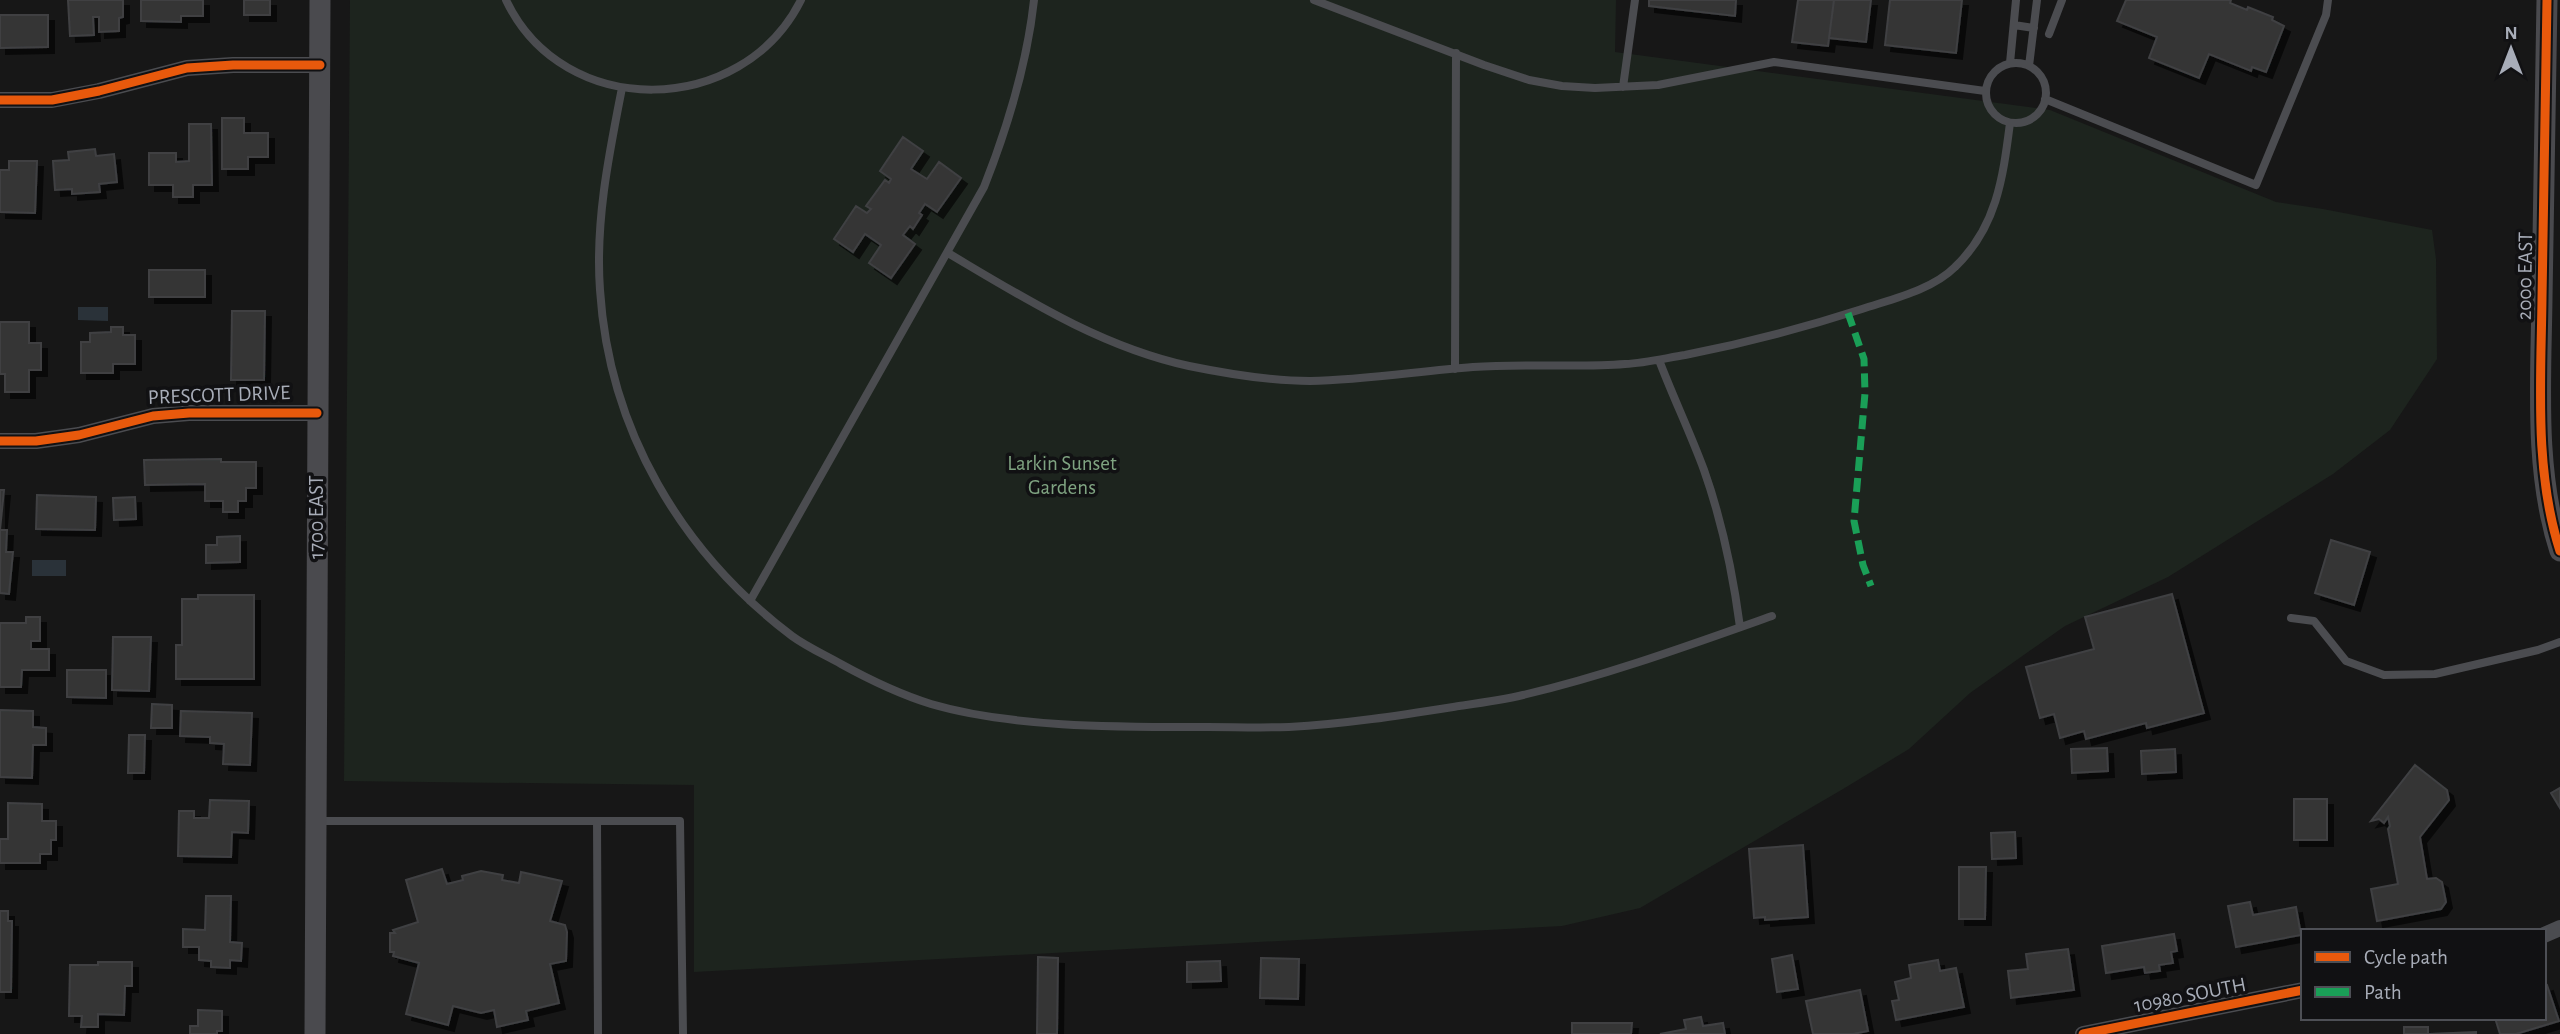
<svg xmlns="http://www.w3.org/2000/svg" width="2560" height="1034" font-family="'Alegreya Sans',sans-serif">
<defs>
<filter id="shadow"><feDropShadow dx="6" dy="6" stdDeviation="0" flood-color="#0009"/></filter>
</defs>
<rect width="100%" height="100%" fill="#171717"/>
<path fill="#1d241e" d="M350,0H1616L1615,52L2050,110L2276,202L2323,209L2432,230L2436,259L2437,359L2390,430L2333,474L2168,577L2065,626L1970,693L1909,749L1843,789L1640,908L1562,926L694,972V785L344,781Z"/>
<path fill="#2a3239" d="M78,307H108V321L78,320Z
M32,560H66V576H32Z"/>
<path fill="#353536" stroke="#3f4043" stroke-width="2" filter="url(#shadow)" d="M68,0H123V17L119,18V31L99,32V17H93L94,35L70,36Z
M141,0H203V16H181V22L141,21Z
M244,0H270V15H244Z
M1649,0H1736L1735,16L1649,6Z
M1798,0H1834L1828,46L1792,42Z
M1834,0H1871L1866,42L1829,38Z
M1890,0H1962L1956,53L1885,45Z
M2126,0H2231L2230,3L2247,10L2248,7L2273,17L2272,20L2284,26L2266,72L2252,67L2251,71L2209,54L2199,78L2149,58L2157,37L2117,21Z
M0,15H48V47L0,48Z
M222,118H244V133H268V157H248V169H222Z
M189,124H211L212,185H193V197H173V185H149V153H176V162L189,161Z
M903,137L923,151L911,169L927,179L939,162L961,178L937,212L925,204L919,213L922,215L913,229L910,226L903,235L915,244L891,278L869,263L881,245L865,234L853,252L834,239L856,206L867,213L871,209L866,206L885,180L889,183L891,179L880,171Z
M95,149L96,156L114,154L117,182L99,184L100,192L72,194V189L55,190L53,161L69,160L68,152Z
M9,161H37L35,213L0,212V170H9Z
M149,270H205V297H149Z
M232,311H265L264,380H231Z
M0,322H29V343H41V370H29V392H5V374H0Z
M111,327H123V335H135V364H113V373H81V342H90V333L111,332Z
M221,459V462H256V488H246V501H238V512H223V501H205V484L145,485L144,460Z
M0,490H4L0,530H7L6,552H13L9,594L0,593Z
M37,495L96,497L95,530L36,529Z
M135,497L136,519L114,520L113,498Z
M240,536V562L206,563V545H217V537Z
M2331,540L2370,552L2354,605L2315,593Z
M2172,594L2204,713L2147,728L2146,723L2086,739L2084,731L2060,738L2054,714L2040,718L2026,667L2094,649L2085,617Z
M198,595H254V679H176V645H182V599H198Z
M26,617H40V641H31V649H49V670H22L21,687H0V623H26Z
M113,637H151L149,691L112,690Z
M67,670H106V698L67,697Z
M152,704L172,705V728H151Z
M0,710L33,711V727L46,728V745H33L32,778L0,777Z
M181,711L252,713L250,765L223,764L224,744L210,743V737L180,736Z
M129,735H145L144,773H128Z
M2107,748L2108,771L2072,773L2071,749Z
M2175,749L2176,772L2142,774L2141,751Z
M2415,765L2447,790L2449,800L2420,837L2427,879L2436,878L2442,882L2446,902L2441,909L2377,921L2371,889L2398,884L2388,829L2390,826L2388,817L2384,823L2379,819L2371,821Z
M2560,788V808L2551,793Z
M2294,799H2327V840H2294Z
M210,800L249,801L248,833L232,832L231,857L178,856L179,811H194V818H209Z
M8,803L42,804V821H56V840H51V854H40V863H0V839H8Z
M2015,832L2016,858L1992,859L1991,833Z
M1803,845L1808,917L1765,920V917L1754,918L1749,849Z
M1959,867H1986L1985,919H1959Z
M442,869L447,884L463,880L462,876L481,871L503,875L502,880L519,883L521,872L562,881L550,921L565,925L567,932L566,961L550,964L559,1003L526,1011L528,1020L497,1027L494,1010L481,1013L453,1006L448,1025L406,1014L419,963L393,956L394,952H390V933H395L393,930L418,922L406,880Z
M206,896H231L230,942L242,943L241,961L230,960V968L211,967V961L199,960V947H183V929L205,930Z
M2250,902L2253,915L2296,907L2301,935L2236,947L2228,906Z
M0,911H8V921H12L11,992H0Z
M2174,934L2177,951L2171,952L2173,963L2159,965L2160,971L2145,973L2144,967L2106,973L2102,946Z
M2068,949L2074,990L2011,998L2008,971L2028,969L2026,954Z
M1792,955L1798,989L1777,992L1772,959Z
M1038,957L1058,958L1057,1034H1037Z
M1261,958L1299,959L1298,999L1260,998Z
M1938,960L1940,971L1956,968L1964,1007L1896,1020L1892,1001L1899,1000L1895,982L1911,978L1909,965Z
M1220,961L1221,981L1187,982V962Z
M98,962H132V986H125L124,1015L98,1014V1027H81L82,1016H69L70,965H98Z
M2547,985L2559,1021L2516,1034H2500L2495,1018H2544V986Z
M1860,990L1868,1031L1853,1034H1813L1806,1001Z
M198,1010L222,1011V1031H217V1034H190V1026H198Z
M1701,1017L1703,1026L1723,1023L1725,1034H1660L1686,1029L1684,1020Z
M1572,1023H1632L1631,1034H1572Z
M2404,1027H2428V1034L2476,1032V1034H2404Z"/>
<g fill="none" stroke-linecap="round" stroke-linejoin="round">
<path stroke="#4b4c50" stroke-width="8" d="M506,0C563,121 742,118 801,0
M1314,0L1484,65L1529,80L1562,86L1595,88L1658,85L1774,62L1985,91
M2014,25L2034,28
M2049,34L2062,0
M2010,63L2016,0
M1986 93a30 30 0 1 1 60 0a30 30 0 1 1-60 0Z
M2029,66L2037,0
M1623,87L1635,0
M622,88C609,154 595,222 600,290C609,430 681,552 792,636C807,647 825,655 841,664C870,680 899,694 931,704C1013,728 1121,727 1207,727C1234,727 1261,728 1289,727C1346,724 1402,715 1459,706C1480,703 1502,700 1523,695C1608,675 1690,645 1772,616
M2045,99L2256,185L2326,15L2328,0
M948,253C1024,298 1101,347 1189,366C1228,374 1270,381 1310,381C1365,380 1419,371 1473,367C1524,363 1575,368 1625,364C1645,363 1666,358 1685,355C1746,343 1803,328 1862,309C1892,299 1932,290 1955,267C1997,227 2003,177 2010,123
M1659,360C1673,397 1690,432 1704,470C1722,521 1733,574 1740,627
M1455,369L1456,53
M750,601L984,187C1008,126 1027,65 1034,0
M2291,618L2314,621L2346,661L2384,675L2435,674L2538,650L2560,642
M318,821H680L683,1034
M597,821L598,1034"/>
<path stroke="#4b4c50" stroke-width="16" d="M0,100H52L99,91L187,68L233,65H320
M0,441H36L79,435L153,416L189,413H317
M2544,935L2560,928
M2083,1034L2303,990"/>
<path stroke="#4a4a4e" stroke-width="21" d="M2547,0C2545,99 2544,198 2542,298C2541,381 2534,471 2560,551
M315,1034L320,0"/>
<path stroke="#1a9f57" stroke-width="7" stroke-dasharray="14 7" stroke-linecap="butt" d="M1848,313L1864,359L1865,393L1854,521L1863,565L1871,586"/>
<defs>
<path id="cycleway" d="M2547,0C2545,99 2544,198 2542,298C2541,381 2534,471 2560,551
M0,100H52L99,91L187,68L233,65H320
M0,441H36L79,435L153,416L189,413H317
M2083,1034L2303,990"/>
</defs>
<use href="#cycleway" stroke="#111113" stroke-width="13"/>
<use href="#cycleway" stroke="#e8590c" stroke-width="9"/>
</g>
<g text-anchor="middle" dominant-baseline="central" stroke-width="7" stroke-linejoin="round" paint-order="stroke">
<g font-size="21" fill="#a8adb8" stroke="#111113">
<text transform="translate(2525 276) rotate(-89)">2000 EAST</text>
<text transform="translate(219 395) rotate(-2)">PRESCOTT DRIVE</text>
<text transform="translate(316 517) rotate(-90)">1700 EAST</text>
<text transform="translate(2190 995) rotate(-11)">10980 SOUTH</text>
</g>
<g font-size="21" fill="#7fa381" stroke="#111113">
<text x="1062" y="463">Larkin Sunset<tspan x="1062" dy="24">Gardens</tspan></text>
</g>
</g>
<rect x="2301" y="929" width="245" height="91" fill="#111113" stroke="#4d4f55" stroke-width="2"/>
<rect x="2315" y="952" width="35" height="10" fill="#e8590c" stroke="#4d4f55" stroke-width="2"/>
<text x="2364" y="964" font-size="21" fill="#a8adb8">Cycle path</text>
<rect x="2315" y="987" width="35" height="10" fill="#1a9f57" stroke="#4d4f55" stroke-width="2"/>
<text x="2364" y="999" font-size="21" fill="#a8adb8">Path</text>
<g transform="translate(2511 49)" stroke="#111113" stroke-width="5" paint-order="stroke">
<path d="M0-5L12 26L0 18L-12 26Z" fill="#a8adb8"/>
<text y="-10" font-size="19" font-weight="bold" text-anchor="middle" fill="#a8adb8">N</text>
</g>
</svg>
